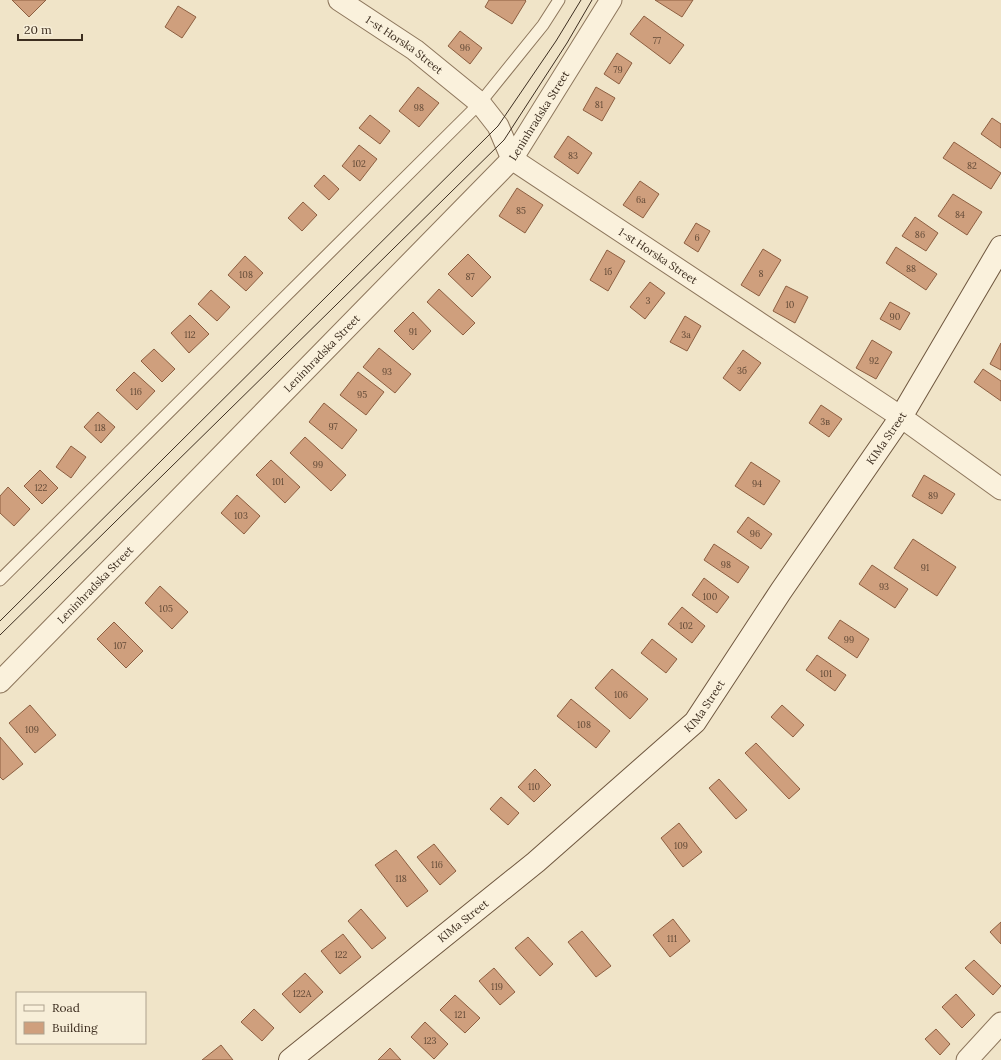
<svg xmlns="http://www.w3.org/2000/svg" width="1001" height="1060" font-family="Lora,serif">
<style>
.building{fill:#cf9f7d;stroke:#8d5f41}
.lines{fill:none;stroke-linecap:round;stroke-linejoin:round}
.lane-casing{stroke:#8d765c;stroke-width:13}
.street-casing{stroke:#8d765c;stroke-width:23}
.secondary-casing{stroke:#6f573f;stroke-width:24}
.lane{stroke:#faf1dc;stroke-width:11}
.street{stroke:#faf1dc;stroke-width:21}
.secondary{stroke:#faf1dc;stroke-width:22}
.tram{stroke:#3d2e20;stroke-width:1}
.labels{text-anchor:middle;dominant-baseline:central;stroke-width:4;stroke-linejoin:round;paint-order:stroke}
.number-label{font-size:9px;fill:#624a37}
.street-label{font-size:11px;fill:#3d2e20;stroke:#f7eed8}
</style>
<rect width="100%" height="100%" fill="#f0e4c8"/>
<path class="building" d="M12,0H46L29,17Z
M489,0H525L526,1L512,24L485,7Z
M655,0H693L682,17Z
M178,6L196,17L182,38L165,27Z
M644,16L684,45L670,64L630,34Z
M460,31L482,48L470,64L448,46Z
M617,53L632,63L619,84L604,74Z
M418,87L439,103L419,127L399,111Z
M596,87L615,98L602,121L583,110Z
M370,115L390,131L380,144L359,128Z
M992,118L1001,124V148L981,134Z
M568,136L592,153L578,174L554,157Z
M954,142L1001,173L991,189L943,158Z
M359,145L377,159L360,181L342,166Z
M324,175L339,189L329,200L314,186Z
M640,181L659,194L643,218L623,205Z
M517,188L543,205L525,233L499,216Z
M953,194L982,212L967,235L938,216Z
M303,202L317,215L302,231L288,218Z
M915,217L938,233L926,251L902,236Z
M696,223L710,231L698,252L684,243Z
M896,247L937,274L926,290L886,263Z
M763,249L781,260L759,296L741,285Z
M607,250L625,261L608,291L590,280Z
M468,254L491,277L472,297L448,274Z
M245,256L263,273L246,291L228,275Z
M650,282L665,293L645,319L630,307Z
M786,286L808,297L795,323L773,311Z
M439,289L475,323L463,335L427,302Z
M211,290L230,307L217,321L198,304Z
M890,302L910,313L900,330L880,319Z
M413,312L431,331L413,350L394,331Z
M190,315L209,334L189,353L171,333Z
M685,316L701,326L687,351L670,342Z
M872,340L892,352L876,379L856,368Z
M1001,343V370L990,364Z
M379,348L411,374L395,393L363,367Z
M154,349L175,369L162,382L141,361Z
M743,350L761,363L740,391L723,378Z
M983,369L1001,381V401L974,382Z
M134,372L155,391L137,410L116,390Z
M358,372L384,392L366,415L340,395Z
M324,403L357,430L342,449L309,422Z
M821,405L842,419L829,437L809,423Z
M98,412L115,427L101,443L84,427Z
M305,437L346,475L331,491L290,453Z
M71,446L86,457L71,478L56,467Z
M271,460L300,487L285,503L256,475Z
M751,462L780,481L764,505L735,486Z
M40,470L58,488L42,504L24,486Z
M924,475L955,494L942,514L912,496Z
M8,487L30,509L14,526L0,513V496Z
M237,495L260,516L244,534L221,513Z
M748,517L772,534L761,549L737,532Z
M913,539L956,567L937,596L894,568Z
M714,544L749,567L738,583L704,560Z
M872,565L908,589L895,608L859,584Z
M704,578L729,597L717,613L692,595Z
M160,586L188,612L172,629L145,603Z
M682,607L705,626L692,643L668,624Z
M840,620L869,639L857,658L828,638Z
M114,622L143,651L126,668L97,639Z
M652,639L677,659L666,673L641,653Z
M817,655L846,675L835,691L806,670Z
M612,669L648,699L630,719L595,688Z
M571,699L610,731L596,748L557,716Z
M30,705L56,735L35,753L9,723Z
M782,705L804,725L793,737L771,717Z
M0,737L23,764L3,780L0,777Z
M756,743L800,789L789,799L745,753Z
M535,769L551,785L534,802L518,787Z
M719,779L747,810L736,819L709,788Z
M501,797L519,813L508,825L490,809Z
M679,823L702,852L683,867L661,838Z
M434,844L456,871L440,885L417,857Z
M396,850L428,891L407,907L375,865Z
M361,909L386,938L372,949L348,921Z
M673,919L690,941L670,957L653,935Z
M1001,922V944L990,932Z
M582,931L611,966L596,977L568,942Z
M343,934L361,957L340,974L321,951Z
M528,937L553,964L540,976L515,948Z
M974,960L1001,986L993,995L965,968Z
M494,968L515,992L500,1005L479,981Z
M305,973L323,992L300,1013L282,994Z
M956,994L975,1015L962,1028L942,1007Z
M455,995L480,1018L465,1033L440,1010Z
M254,1009L274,1028L262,1041L241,1022Z
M425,1022L448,1044L434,1059L411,1037Z
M936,1029L950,1044L940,1055L925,1039Z
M221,1045L233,1060H202Z
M390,1048L401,1060H378Z"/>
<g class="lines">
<defs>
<path id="lane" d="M0,580L480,103L543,25L559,0"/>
<g id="street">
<path id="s1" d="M339,0L415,50L480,103L498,126L512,159L901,417L1001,489"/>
<path id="s2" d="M0,682L512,159L611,0"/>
<path d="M967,1060L1001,1023"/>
</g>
<g id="secondary">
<path id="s3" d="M290,1060L536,862L695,722L781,591L901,417L1001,247"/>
</g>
</defs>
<use href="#lane" class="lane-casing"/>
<use href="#street" class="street-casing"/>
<use href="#secondary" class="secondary-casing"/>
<use href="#lane" class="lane"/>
<use href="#street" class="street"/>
<use href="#secondary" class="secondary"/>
<path class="tram" d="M0,621L498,126L556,41L581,0
M0,635L504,140L567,43L592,0"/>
</g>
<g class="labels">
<g class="number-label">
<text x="657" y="40">77</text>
<text x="465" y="47">96</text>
<text x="618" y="69">79</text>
<text x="599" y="104">81</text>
<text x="419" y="107">98</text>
<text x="573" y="155">83</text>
<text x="359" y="163">102</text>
<text x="972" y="165">82</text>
<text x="641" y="199">6а</text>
<text x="521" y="210">85</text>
<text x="960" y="214">84</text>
<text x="920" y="234">86</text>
<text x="697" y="237">6</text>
<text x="911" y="268">88</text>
<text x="608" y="271">1б</text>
<text x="761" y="273">8</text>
<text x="246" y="274">108</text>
<text x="470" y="276">87</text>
<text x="648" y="300">3</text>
<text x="790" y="304">10</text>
<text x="895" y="316">90</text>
<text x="413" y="331">91</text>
<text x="190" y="334">112</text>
<text x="686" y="334">3а</text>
<text x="874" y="360">92</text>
<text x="742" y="370">3б</text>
<text x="387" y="371">93</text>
<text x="136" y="391">116</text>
<text x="362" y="394">95</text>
<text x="825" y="421">3в</text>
<text x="333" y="426">97</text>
<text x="100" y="427">118</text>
<text x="318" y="464">99</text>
<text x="278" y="481">101</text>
<text x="757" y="483">94</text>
<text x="41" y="487">122</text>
<text x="933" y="495">89</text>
<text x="241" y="515">103</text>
<text x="755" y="533">96</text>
<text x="726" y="564">98</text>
<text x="925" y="567">91</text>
<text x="884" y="586">93</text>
<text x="710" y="596">100</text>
<text x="166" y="608">105</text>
<text x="686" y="625">102</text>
<text x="849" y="639">99</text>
<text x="120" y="645">107</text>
<text x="826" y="673">101</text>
<text x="621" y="694">106</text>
<text x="584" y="724">108</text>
<text x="32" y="729">109</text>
<text x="534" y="786">110</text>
<text x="681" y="845">109</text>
<text x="437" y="864">116</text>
<text x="401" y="878">118</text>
<text x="672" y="938">111</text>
<text x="341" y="954">122</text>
<text x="497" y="986">119</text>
<text x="302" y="993">122А</text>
<text x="460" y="1014">121</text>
<text x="430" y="1040">123</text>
</g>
<g class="street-label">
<text stroke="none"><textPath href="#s1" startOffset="79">1-st Horska Street</textPath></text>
<text stroke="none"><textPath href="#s2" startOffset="783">Leninhradska Street</textPath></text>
<text stroke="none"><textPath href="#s1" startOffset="415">1-st Horska Street</textPath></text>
<text stroke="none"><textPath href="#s2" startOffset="460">Leninhradska Street</textPath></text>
<text stroke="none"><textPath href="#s3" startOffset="870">KIMa Street</textPath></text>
<text stroke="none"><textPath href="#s2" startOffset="136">Leninhradska Street</textPath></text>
<text stroke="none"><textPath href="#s3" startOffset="546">KIMa Street</textPath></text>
<text stroke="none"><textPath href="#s3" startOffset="222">KIMa Street</textPath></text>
</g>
</g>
<rect x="16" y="992" width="130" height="52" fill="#f7eed8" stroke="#ada18e"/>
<rect x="24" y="1005" width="20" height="6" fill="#faf1dc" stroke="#ada18e"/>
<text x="52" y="1012" font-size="12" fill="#3d2e20">Road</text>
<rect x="24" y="1022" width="20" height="12" fill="#cf9f7d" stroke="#ada18e"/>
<text x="52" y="1032" font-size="12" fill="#3d2e20">Building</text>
<path d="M18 34v6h64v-6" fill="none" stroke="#3d2e20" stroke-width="2"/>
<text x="24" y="34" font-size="12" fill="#3d2e20" stroke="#f7eed8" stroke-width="3" paint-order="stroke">20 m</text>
</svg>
